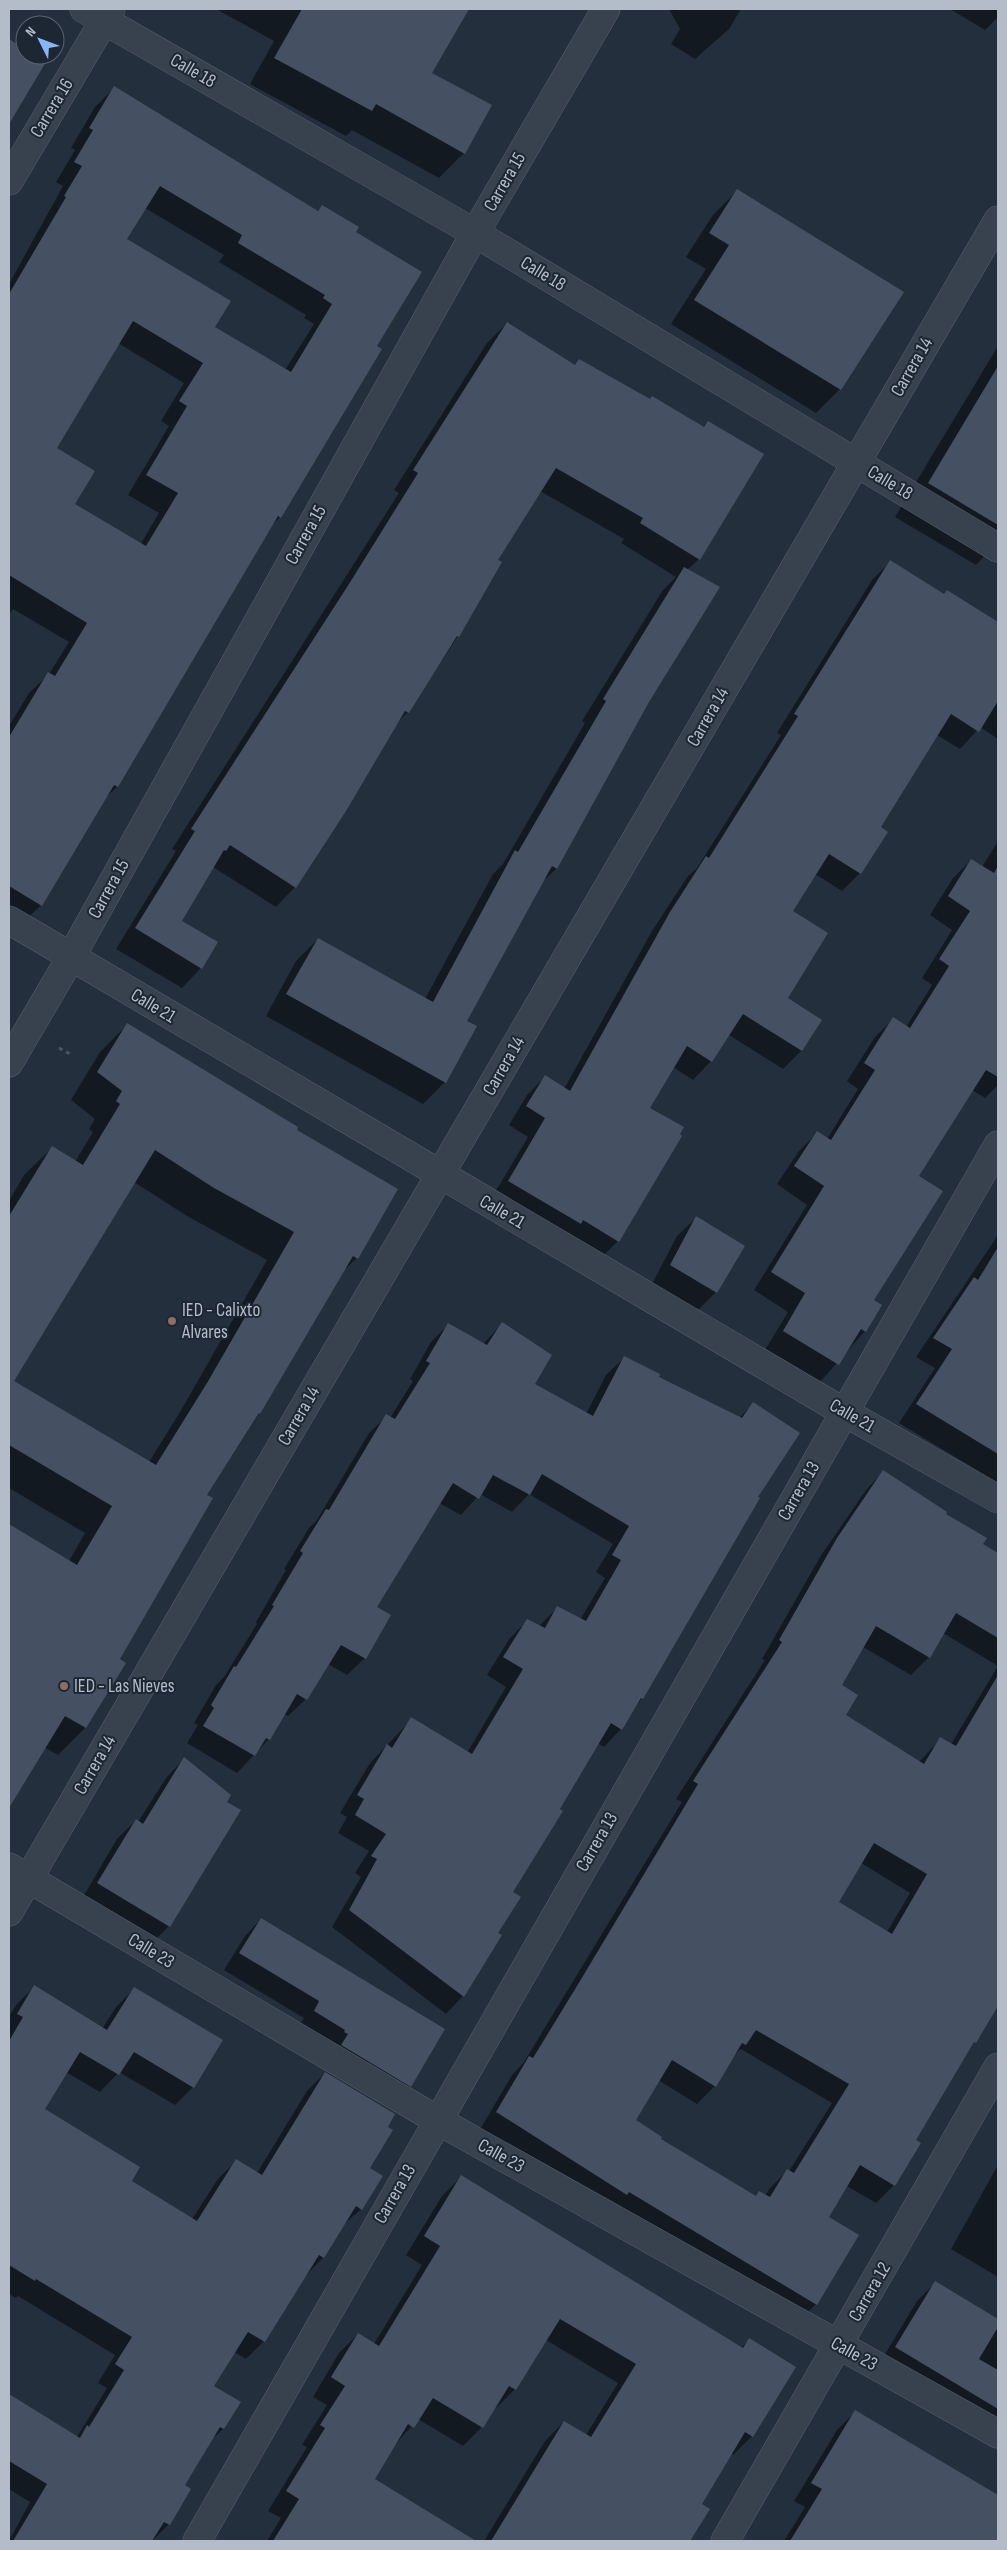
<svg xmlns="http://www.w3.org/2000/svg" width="1007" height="2550" font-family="'Sofia Sans Condensed',sans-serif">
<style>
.shadow{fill:#0007;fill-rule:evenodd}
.building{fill:#455162;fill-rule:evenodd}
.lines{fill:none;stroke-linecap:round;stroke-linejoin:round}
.minor-casing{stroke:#565f6c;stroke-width:29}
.tertiary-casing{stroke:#565f6c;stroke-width:29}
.path{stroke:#44595c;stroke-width:3;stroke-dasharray:4 4;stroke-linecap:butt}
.minor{stroke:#38414e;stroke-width:28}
.tertiary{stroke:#38414e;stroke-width:28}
.education-dot{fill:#8d6e63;stroke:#1d2633;stroke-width:2}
.labels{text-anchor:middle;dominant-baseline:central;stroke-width:4;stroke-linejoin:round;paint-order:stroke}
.street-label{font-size:19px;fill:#b4bcc9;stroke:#1d2633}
.poi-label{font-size:19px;fill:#b4bcc9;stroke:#1d2633;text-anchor:start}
</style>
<rect width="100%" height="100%" fill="#242f3e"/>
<path class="shadow" d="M216,9H467L431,74L464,153L439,178L352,130L346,136L250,84L274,41Z
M669,9H741L729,29L695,59L671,44L680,29Z
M950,9H998V17L985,30Z
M9,41L25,51V55H32L45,63L9,121Z
M114,88L317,211L322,206L354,233L376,347L280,517L270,527L117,787L105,798L41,905L22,924L9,916V726L29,693L49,674L69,642L13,609L9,615V284L63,186L56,182L75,150L71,148L95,107ZM145,208L224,255L219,262L306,315L304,318L314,324L285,370L214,328L125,239ZM118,343L184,383L161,421L169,426L128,495L159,513L140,545L73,504L55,449Z
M737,191L840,389L816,413L671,324L706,269L686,257L713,215Z
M507,323L574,366L579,361L702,428L708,422L699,559L687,570L648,702L556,869L540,884L466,1021L445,1082L423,1104L266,1016L296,961L318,939L425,999L493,874L503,864L585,723L582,721L663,590L676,577L621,543L624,539L540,491L496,560L458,636L408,712L396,724L295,887L276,907L213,867L180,921L201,968L182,988L116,949L176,851L172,849L399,493L394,490L487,343Z
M998,346V542L976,565L895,517Z
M890,562L944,595L998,622V739L980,727L960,749L937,735L879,827L860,873L842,891L815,874L791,911L786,998L821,1020L801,1051L783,1069L729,1035L711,1061L693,1080L673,1067L648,1109L618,1241L600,1259L491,1199L528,1137L509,1125L527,1095L545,1077L564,1089L652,931L688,876L697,868L781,735L777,733L872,580Z
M998,841V1085L985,1098L972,1090L918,1176L872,1300L865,1331L820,1382L765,1350L788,1312L754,1290L807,1205L777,1184L799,1151L817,1133L827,1139L858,1089L847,1081L875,1037L893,1019L906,1027L932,985L922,978L952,930L930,915L953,878L971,860L982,867Z
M128,1024L295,1130L357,1258L340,1274L259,1414L206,1496L118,1659L124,1663L85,1728L58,1755L44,1747L9,1804V1525L69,1561L85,1533L9,1488V1201L24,1175L52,1148L75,1162L93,1132L89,1129L95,1119L71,1100L100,1052ZM134,1182L187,1216L267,1260L180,1412L149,1462L12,1382Z
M696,1218L743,1246L716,1292L697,1311L652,1284L677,1236Z
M998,1235V1489L978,1476L980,1472L899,1423L935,1368L916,1357Z
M502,1324L534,1384L586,1414L606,1375L624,1358L657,1377L739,1418L753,1404L758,1498L642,1698L621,1729L604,1747L598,1743L512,1892L496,1933L500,1936L463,1996L446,2014L332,1927L361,1877L355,1873L369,1851L338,1833L347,1817L340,1813L370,1763L412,1719L467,1753L506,1687L487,1675L510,1638L528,1620L539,1626L557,1608L580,1620L605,1578L596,1572L613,1544L529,1494L512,1512L480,1494L461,1515L439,1503L375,1607L365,1658L347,1675L328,1664L306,1699L288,1716L284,1714L269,1739L237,1773L187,1743L198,1725L194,1723L216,1685L224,1677L257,1624L256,1622L286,1570L284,1569L309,1528L317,1520L369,1433L387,1416L390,1418L413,1381L410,1379L431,1342L448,1325L483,1344Z
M883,1472L998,1555V2002L914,2140L894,2185L876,2203L847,2186L827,2218L857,2235L816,2304L798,2322L479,2131L512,2075L524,2062L682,1802L676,1799L765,1660L762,1659L820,1557L866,1490ZM943,1633L998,1666L951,1744L941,1738L919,1762L844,1715L841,1685L863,1647L911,1675L929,1657ZM861,1863L910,1893L887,1932L837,1902ZM741,2049L832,2103L789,2171L788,2170L770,2188L765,2196L759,2193L755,2197L659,2140L634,2121L658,2080L697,2104L715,2086L731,2058Z
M184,1759L226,1802L169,1926L150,1945L80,1902L117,1839L136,1820L138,1822L166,1778Z
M261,1919L410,2086L394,2102L298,2027L304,2018L224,1970L245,1936Z
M34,1987L102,2029L116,2007L134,1989L222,2041L193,2087L175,2105L119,2072L100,2092L66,2072L43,2109L130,2181L192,2219L218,2179L236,2161L257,2173L307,2091L325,2073L368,2169L361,2209L342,2226L323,2258L305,2276L264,2341L246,2359L234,2352L212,2387L239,2403L223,2429L211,2440L184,2485L169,2524L152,2541H9L30,2502L9,2489V2411L18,2402L77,2437L107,2388L98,2383L115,2355L18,2296L16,2298L9,2294V2017L16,2005Z
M998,2165V2277L951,2249Z
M461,2177L741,2348L749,2340L752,2436L733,2455L731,2454L700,2504L708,2509L688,2541H484L545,2441L564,2422L586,2435L618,2383L546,2340L515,2389L496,2408L494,2407L482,2427L463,2446L418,2419L394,2446L373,2480L458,2532L452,2541H267L281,2518L268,2511L307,2447L302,2445L327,2405L313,2397L339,2353L358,2334L374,2344L422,2265L406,2255L442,2196Z
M935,2283L998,2321L995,2330L998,2331V2431L878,2366L917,2301Z
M855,2412L998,2497V2541H784L805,2507L794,2501L837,2430Z"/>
<path class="building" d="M302,9H469L432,73L492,105L465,154L376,104L372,111L274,58Z
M9,39L25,49V55H35L46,62L9,124Z
M114,86L318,211L322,205L359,227L356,232L422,272L377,346L382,349L327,441L281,518L278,516L118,787L114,785L42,906L9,886V737L48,672L55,676L87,623L9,575V294L66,197L64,196L82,166L74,162L93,130L89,128ZM160,186L242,235L238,243L325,295L323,298L332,304L291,372L215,327L231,301L127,239ZM133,321L203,363L179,401L187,406L146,475L178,493L146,546L75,504L95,471L57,448Z
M737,189L904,292L841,390L694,300L729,245L709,233Z
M507,322L575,365L579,359L650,399L652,396L704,427L708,421L764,454L700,560L640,523L643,518L556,468L498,560L502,562L459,637L457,636L409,713L405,711L346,811L296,888L230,845L226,851L224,850L182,921L218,942L202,969L135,928L195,831L191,829L349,584L418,473L413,470Z
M998,366V525L928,483Z
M890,560L944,594L947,590L998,622V701L979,732L951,714L881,827L888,832L861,874L829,854L793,911L828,933L788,998L822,1020L802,1051L743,1014L712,1062L687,1046L650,1108L684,1127L680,1134L682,1136L619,1242L583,1220L581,1224L508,1181L545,1118L526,1106L545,1075L570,1091L670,912L706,856L709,858L798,716L794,714Z
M684,567L720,587L649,702L557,869L552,866L467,1021L477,1026L446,1083L286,994L318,938L433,1002L515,850L518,852L606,701L603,699Z
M971,859L994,873L998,866V1077L986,1070L919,1176L943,1191L874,1300L882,1305L866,1332L861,1329L839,1365L783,1331L805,1293L771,1272L824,1186L794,1166L817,1131L831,1140L875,1070L864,1063L893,1017L910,1028L949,966L939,959L970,911L948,896Z
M127,1023L298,1127L297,1130L398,1189L358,1259L353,1256L260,1414L259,1413L207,1495L213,1498L120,1659L126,1663L86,1728L65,1716L9,1808V1524L77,1565L112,1506L9,1445V1216L52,1146L83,1165L120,1104L116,1101L122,1091L97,1072ZM155,1150L214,1188L294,1232L207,1383L156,1465L14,1381Z
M696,1216L745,1246L717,1293L670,1265Z
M998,1247V1454L916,1404L952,1349L933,1338L974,1277L978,1280Z
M502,1322L552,1355L535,1384L593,1416L624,1356L660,1374L659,1377L742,1418L753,1402L800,1433L758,1497L760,1498L643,1699L641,1698L622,1730L611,1723L560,1809L563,1811L513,1892L521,1897L498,1933L502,1935L464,1997L349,1910L377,1859L371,1856L386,1834L355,1815L364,1799L357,1795L387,1744L392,1748L411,1717L472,1754L523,1669L503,1657L527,1619L545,1628L557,1606L586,1621L621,1560L612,1555L629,1526L542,1474L530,1495L493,1475L479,1499L453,1483L377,1607L391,1615L366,1659L341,1645L307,1700L297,1694L270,1740L266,1738L255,1756L203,1726L214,1708L211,1705L234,1666L236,1667L274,1606L272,1605L303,1553L300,1551L326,1509L329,1510L386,1414L395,1419L430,1363L426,1361L448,1323L487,1345Z
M883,1470L947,1512L946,1514L987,1538L983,1544L998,1553V1638L956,1613L930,1658L876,1626L842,1685L858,1695L846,1715L924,1764L940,1737L956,1746L998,1675V2006L976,2043L974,2042L916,2140L921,2143L895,2186L860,2165L829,2217L859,2235L817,2305L629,2192L627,2195L496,2112L529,2056L533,2058L580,1981L698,1784L693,1781L782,1642L779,1640L837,1538ZM874,1843L927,1874L892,1934L839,1902ZM756,2030L849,2084L794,2173L787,2169L770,2197L759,2191L756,2196L661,2139L662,2137L636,2120L672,2060L716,2087L742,2043L746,2045Z
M184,1757L231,1795L227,1802L241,1810L170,1927L97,1883L136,1819L143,1824Z
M261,1918L445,2029L411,2087L341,2045L348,2034L344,2032L345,2030L314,2011L319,2001L239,1953Z
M34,1985L107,2030L134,1987L223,2040L194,2088L134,2052L119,2075L80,2052L45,2109L140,2167L132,2181L197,2221L236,2159L262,2175L325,2072L395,2114L388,2127L393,2130L370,2168L383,2176L362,2210L356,2206L324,2258L319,2255L265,2342L248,2332L214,2386L241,2402L224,2429L220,2427L185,2485L191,2489L170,2525L164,2522L152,2541H13L47,2484L9,2461V2394L80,2438L87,2425L89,2427L124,2370L115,2364L132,2337L36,2279L35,2281L9,2265V2041L23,2017L17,2014Z
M461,2175L743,2348L749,2338L796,2367L753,2437L745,2432L702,2504L710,2509L690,2541H491L564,2421L591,2437L636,2364L560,2319L516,2390L509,2386L483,2428L433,2398L414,2428L408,2424L375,2479L476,2541H273L299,2499L286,2491L325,2428L320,2425L345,2386L331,2377L358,2333L379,2346L440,2246L424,2236Z
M935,2281L998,2319V2327L979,2359L998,2370V2409L895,2347Z
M855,2410L998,2495V2541H790L822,2489L811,2483Z"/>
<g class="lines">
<defs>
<path id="minor" d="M84,9L475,233L998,548
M9,181L111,9
M9,920L844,1412L998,1499
M9,1867L437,2120L998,2434
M9,1912L998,220
M197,2541L998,1145
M725,2541L998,2067"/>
<path id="tertiary" d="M9,1063L71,957L475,233L606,9"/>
</defs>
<use href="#minor" class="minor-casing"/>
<use href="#tertiary" class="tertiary-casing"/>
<path class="path" d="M59,1048L72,1055"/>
<use href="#minor" class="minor"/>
<use href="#tertiary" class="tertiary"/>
</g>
<g class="education-dot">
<circle cx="172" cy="1321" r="5"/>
<circle cx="64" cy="1686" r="5"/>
</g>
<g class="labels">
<g class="street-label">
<text transform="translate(193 71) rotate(30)">Calle 18</text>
<text transform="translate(52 108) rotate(-59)">Carrera 16</text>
<text transform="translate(505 182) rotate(-60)">Carrera 15</text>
<text transform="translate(543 274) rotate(31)">Calle 18</text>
<text transform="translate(912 367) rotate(-60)">Carrera 14</text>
<text transform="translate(890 483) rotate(31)">Calle 18</text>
<text transform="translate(306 535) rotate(-61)">Carrera 15</text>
<text transform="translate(708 717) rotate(-60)">Carrera 14</text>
<text transform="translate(109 889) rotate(-61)">Carrera 15</text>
<text transform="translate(153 1006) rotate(31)">Calle 21</text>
<text transform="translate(504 1066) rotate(-60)">Carrera 14</text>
<text transform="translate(502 1212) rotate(30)">Calle 21</text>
<text transform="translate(299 1416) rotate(-60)">Carrera 14</text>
<text transform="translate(852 1416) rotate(30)">Calle 21</text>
<text transform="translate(799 1491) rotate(-60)">Carrera 13</text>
<text transform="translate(95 1765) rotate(-60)">Carrera 14</text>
<text transform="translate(597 1842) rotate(-60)">Carrera 13</text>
<text transform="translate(151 1951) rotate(31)">Calle 23</text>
<text transform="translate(501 2156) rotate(29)">Calle 23</text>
<text transform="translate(395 2194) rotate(-60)">Carrera 13</text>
<text transform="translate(870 2292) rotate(-60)">Carrera 12</text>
<text transform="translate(854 2354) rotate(29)">Calle 23</text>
</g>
<g class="poi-label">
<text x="182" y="1310">IED - Calixto<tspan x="182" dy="22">Alvares</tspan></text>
<text x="74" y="1686">IED - Las Nieves</text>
</g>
</g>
<rect width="1007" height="2550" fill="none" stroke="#b4bcc9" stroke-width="20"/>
<g transform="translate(40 40) rotate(312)"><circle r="24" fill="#1d2633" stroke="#59626f"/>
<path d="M0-4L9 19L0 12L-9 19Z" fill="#8ab4f8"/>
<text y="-8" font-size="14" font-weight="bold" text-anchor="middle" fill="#b4bcc9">N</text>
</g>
</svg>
